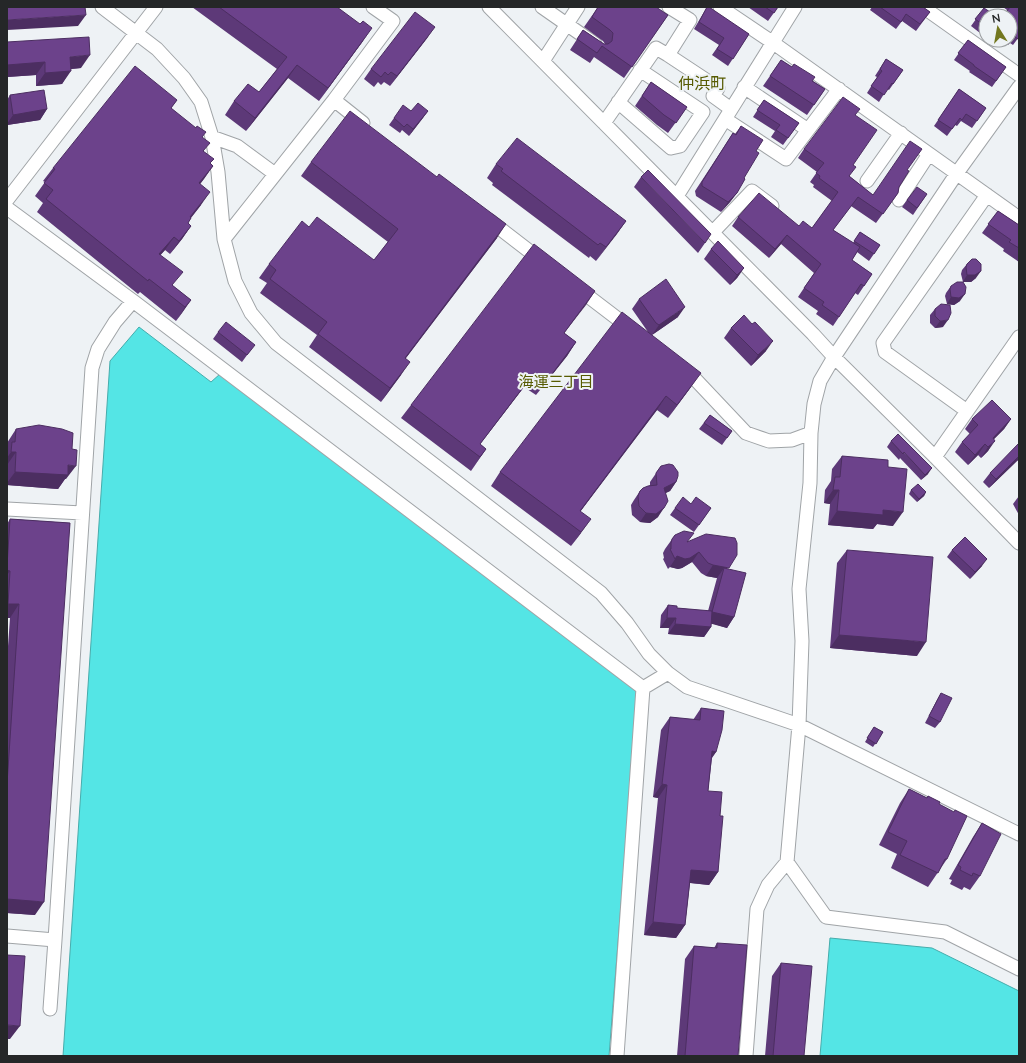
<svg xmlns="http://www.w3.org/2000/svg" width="1026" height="1063" font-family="Lato,'Noto Sans JP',sans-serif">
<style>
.water{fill:#54e5e5;stroke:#46acac}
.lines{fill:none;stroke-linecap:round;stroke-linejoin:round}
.minor-casing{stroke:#a0a4a7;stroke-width:15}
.minor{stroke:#fff;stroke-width:13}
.wall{fill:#5d3978}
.shaded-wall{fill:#4c2e61}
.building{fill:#6c428b;stroke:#4c2e61}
.labels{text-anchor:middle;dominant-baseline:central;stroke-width:4;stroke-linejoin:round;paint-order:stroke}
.neighbourhood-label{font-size:15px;fill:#575b01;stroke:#eef2f5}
.quarter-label{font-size:16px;fill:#575b01;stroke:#eef2f5}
</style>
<rect width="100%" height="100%" fill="#eef2f5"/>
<path class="water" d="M139,327L211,382L220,374L638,691L609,1056H63L110,361Z
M830,938L932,948L1019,991V1056H820Z"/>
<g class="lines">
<defs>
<path id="minor" d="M102,7L157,49L184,78L201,102L212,137L218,172L224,239L235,281L251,313L276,343L601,593L627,623L649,654L668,673L687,687L799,725L1019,834
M489,7L813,334L834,357L935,457L1019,543
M542,7L595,44
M720,7L772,42L1019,218
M923,7L1019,75
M668,55L718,88L713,96L731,109
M543,61L578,7
M744,87L808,130
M334,100L363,123
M618,102L671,148L680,146L703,112L640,70
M725,119L786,159L839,89
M604,123L656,48L668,55L690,20L669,7
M212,137L237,146L275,174
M867,181L901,133
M677,196L795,7
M7,200L156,7
M899,200L929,154
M7,208L133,301L115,322L98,349L92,368L55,940L50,1009
M489,220L542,261
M713,232L752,191L772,206
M224,239L334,100L393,21L373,7
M576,287L631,329
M133,301L643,688L617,1056
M682,369L695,379L746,433L769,441L792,440L811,433
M967,411L885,352L883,343L987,195
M935,457L1019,337
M7,509L82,513
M643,688L668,673
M787,862L826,917L945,932L1019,969
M7,936L55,940
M746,1056L757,909L768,885L787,862L799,725L802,641L799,589L810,483L811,433L814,404L820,381L834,357L957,173L1019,87"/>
</defs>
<use href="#minor" class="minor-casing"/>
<use href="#minor" class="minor"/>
</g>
<path class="wall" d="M192,7H337L363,41L319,101L288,78L246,131L225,115L234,101L259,92L277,69Z
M598,7L668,15L624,78L594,57L590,63L570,50L583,30L604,44H605L603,41L584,27Z
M707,7L749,34L728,66L712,55L719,45L694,29Z
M748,7H778L768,21Z
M872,7H923L930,12L916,31L902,21L896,29L870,10Z
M1003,7H1019V37L1013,45L1010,43L1008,45L1000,40H1010V16L1007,10Z
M984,8L986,24L980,33L971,26Z
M428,37L390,86L384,82L381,85L378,82L374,87L364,79L371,69Z
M968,40L1006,67L992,87L969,72L970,71L954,60Z
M7,42L81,68L71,69L62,84L36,86V75L7,77Z
M886,59L903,70L889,90L887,89L879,102L867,93L877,77L875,76Z
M781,60L825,89L807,115L763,86Z
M651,82L687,107L668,133L657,125L635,106Z
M959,89L986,108L972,128L961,121L957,126L955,125L947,136L934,126Z
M10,95L47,109L40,120L7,125V100Z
M177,100L171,108L202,137L204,152L211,164L213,166L200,184L201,205L191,218L188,223L191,226L182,239L170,254L165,250L160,255L173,286L191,300L176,321L140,292L138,294L37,212L43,203L35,196L45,182L43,181L53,168Z
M764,100L799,123L783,145L771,137L775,131L753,117Z
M411,111H428L409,136L402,130L400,133L389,125L394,118Z
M855,115L853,165L849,176L873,195L907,170L899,187L898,193L876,223L851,206L833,230L853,243L860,232L880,245L869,261L857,252L852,260L872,274L858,295L855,293L833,326L816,314L818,311L798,297L814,273L781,244L769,258L732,226L738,217L812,228L832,201L813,187L814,185L810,182L817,172L798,158L804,149Z
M741,126L756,151L737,193L730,202L721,212L696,196L695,191L733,133L735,134Z
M311,162L497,238L406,358L401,375L381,402L309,347L317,335L260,293L267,283L259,278L269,264L374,260L388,242L301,176Z
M496,164L626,221L596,261L590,256L589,258L492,185L493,183L487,178Z
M641,177L705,243L698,253L634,187Z
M927,194L913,215L902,207L907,200Z
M998,211L1019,225V262L1003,251L1004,249L982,233Z
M711,249L744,268L737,278L730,285L704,259Z
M967,264L976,278L971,282H963L961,274L962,270Z
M951,286L960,301L954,305L947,304L945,296L946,293Z
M595,291L564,333L576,342L567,356L536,395L524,387L480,444L486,449L471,471L401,418L411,405Z
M639,299L678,317L652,335L691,387L668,418L657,410L580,512L581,533L571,546L491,486L500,472L648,332L632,309Z
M935,309L943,327L935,328L930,323V315Z
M731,328L766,351L751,366L724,338Z
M218,332L250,351L242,362L213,339Z
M710,415L732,431L722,445L699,429Z
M972,419H1011L1004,429L994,439L988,451L981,458L978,455L968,465L955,452L962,442L970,434L965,429Z
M16,429L66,479H65L58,489L7,485V443Z
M891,441L928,474L921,480L900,458L899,460L887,447Z
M842,456L888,467L893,526L877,524L873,529L828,525L830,504L824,503L825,490L831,481L832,469Z
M1019,459L989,488L983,482L990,473Z
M661,466L676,482L670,491L665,493L658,517L650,523L640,522L632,515L631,505L634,500L640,491L650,485V482Z
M911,490L926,492L924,496L917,502L909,494Z
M1019,496V515L1013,504Z
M691,504L711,508L694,532L670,515L675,508Z
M10,519L70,523L35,915L7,913V660L10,618H7V524Z
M675,535L728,569L734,617L727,628L711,623V627L704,637L668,634L669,628H660L661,615L668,605L677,608L708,611L717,578L706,576L701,573L692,562L682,568L678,569L670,567L668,569L663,559L664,558L663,553L665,549Z
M847,550L917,656L830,648L837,563Z
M952,550L982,566L970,579L947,557Z
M941,693L940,722L935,728L925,723L937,700Z
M701,708L716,752L712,758L708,791L720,816L718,872L709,885L690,883L685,925L676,938L644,935L658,798L653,797L661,730L670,717L693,720Z
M874,727L883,732L873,747L865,742Z
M909,789L927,798L928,796L939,804L947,859L928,887L891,868L897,854L879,845L900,803Z
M982,823L980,876L970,890L964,887L962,890L950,884L952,880L949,879L973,837Z
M717,943L738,1056H677L685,959L694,946L714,948Z
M781,963L804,1056H765L772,976Z"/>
<path class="shaded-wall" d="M86,15L78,26L7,30V20Z
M435,27L428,37L390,86L397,76Z
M372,28L363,41L319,101L328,88Z
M90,55L81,68L61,70L70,57Z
M45,62L36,75L7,77V65Z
M297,65L288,78L246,131L255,118Z
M71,71L62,84L36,86L45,73Z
M47,109L40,120L7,125V124L13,115Z
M428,111L423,118L409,136L413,129Z
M213,166L204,179L190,197L199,183Z
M210,192L201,205L181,230L190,217Z
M737,193L730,202L721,212L728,202Z
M626,221L617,234L596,261L606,247Z
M506,224L497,238L396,371L405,358Z
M191,226L182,239L170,254L179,241Z
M787,235L781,244L769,258L775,249Z
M174,237L165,250L150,267L159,254Z
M744,268L737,278L730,285L737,275Z
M981,271L976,278L971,282H963L967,275Z
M595,291L586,305L554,346L564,333Z
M965,294L960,301L954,305L947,304L951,297Z
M191,300L182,313L176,321L185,307Z
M685,307L678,317L652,335L659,325Z
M948,320L943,327L935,328L940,321Z
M773,341L766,351L751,366L758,355Z
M576,342L567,356L536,395L546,382Z
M410,362L401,375L381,402L390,388Z
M534,373L524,387L474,452L480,444Z
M701,373L691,387L668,418L677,405Z
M666,396L657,410L570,525L580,511Z
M1011,419L1004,429L987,446L993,438Z
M995,441L988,451L981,458L988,447Z
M985,444L978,455L968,465L975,455Z
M486,449L477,462L471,471L480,457Z
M11,452H16L7,465V458Z
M1019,456V459L989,488L996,479Z
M68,465L76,466L66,479H65L58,489L7,485V483L15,472Z
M932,468L928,474L921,480L925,475Z
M676,482L670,491L658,497L664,488Z
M833,490H839L830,504L824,503Z
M926,492L924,496L917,502L919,499Z
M664,508L658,517L650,523L640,522L646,513Z
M883,510L903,512L893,526L877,524L873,529L828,525L837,511Z
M591,519L581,533L571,546L581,532Z
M699,552L692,562L682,568L678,569L670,567L677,556Z
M987,559L982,566L970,579L975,572Z
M713,565L729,568H724L717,578L706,576Z
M7,570L10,571L7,575Z
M8,604H19L10,618H7V606Z
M712,612L734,617L727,628L705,622Z
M667,618H676L669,628H660Z
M675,624L711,627L704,637L668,634Z
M839,635L926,642L917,656L830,648Z
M712,751L716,752L707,764Z
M662,784L667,785L658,798L653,797Z
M691,870L718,872L709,885L682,882Z
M7,899L44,902L35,915L7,913Z
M653,922L685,925L676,938L644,935Z
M7,1025L20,1026L10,1039H7Z"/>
<path class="building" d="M7,7H85L86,15L7,20Z
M219,7H337L360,24L363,21L372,28L328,88L297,65L255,118L234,101L248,84L259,92L287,57Z
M598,7H656L668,15L632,67L602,46L597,53L577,39L583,30L604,44H608L612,41L613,33L610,30L592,17Z
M707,7H709L749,34L733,59L717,49L724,38L699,22Z
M765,7H778L774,13Z
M880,7H923L930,12L920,24L906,14L901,22Z
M1010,7H1019V37L1018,39L1014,36L1013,39L1010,37V16H1003Z
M984,8L993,14L992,16H986V24L985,26L975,19Z
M415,12L435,27L397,76L391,72L388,75L385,72L381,77L371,69Z
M89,37L90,55L70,57L71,71L45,73V62L7,65V42Z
M968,40L1006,67L996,81L974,66V65L958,53Z
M886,59L903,70L893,84L892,83L884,95L871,86L882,71L880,69Z
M781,60L792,67L794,64L815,77L812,81L825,89L814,105L770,76Z
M135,66L177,100L171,108L196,128L197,126L206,132L202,137L210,143L203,151L214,159L210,163L213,166L199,183L210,192L190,217L191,218L188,223L191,226L179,241L174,237L159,254L183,272L172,285L191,300L185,307L149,279L148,281L46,199L53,190L44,183L55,169L53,168Z
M651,82L687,107L676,123L664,115L642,96Z
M959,89L986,108L977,121L966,114L962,120L960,118L952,129L938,120Z
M44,90L47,109L13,115L10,95Z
M843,97L860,109L855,115L877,130L853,165L856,167L849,176L873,195L910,141L922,149L907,170L909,171L899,187L898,193L883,214L858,197L833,230L860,247L852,260L872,274L864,286L861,284L839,317L822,305L824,302L804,288L821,264L787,235L775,249L738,217L759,193L799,226L803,221L812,228L838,192L819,178L820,176L816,173L824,163L804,149Z
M764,100L799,123L788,138L776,130L780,125L757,110Z
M418,103L428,111L413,129L407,124L404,127L394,118L403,105L411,111Z
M350,111L437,177L439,174L506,224L405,358L410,362L390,388L318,334L327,322L270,279L276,270L269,264L302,221L309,227L317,217L374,260L398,229L311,162Z
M741,126L763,140L756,151L759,153L744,178L745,179L737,193L728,202L702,186V182L733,133L736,135Z
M517,138L626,221L606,247L600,243L598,245L501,171L503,169L496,164Z
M648,170L711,234L705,243L641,177Z
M917,187L927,194L917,208L907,200Z
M998,211L1019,225V248L1009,242L1011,240L988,224Z
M860,232L880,245L874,254L854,241Z
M718,241L744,268L737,275L711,249Z
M534,244L595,291L564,333L576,342L546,382L534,373L480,444L486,449L480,457L411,405Z
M972,259H976L981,264V271L975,275H967L966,267L967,264Z
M666,279L685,307L659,325L656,323L639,299Z
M957,282H963L966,287L965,294L959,298L951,297L950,289L951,286Z
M941,304L950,305L951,313L948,320L940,321L935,316V309Z
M622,312L701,373L677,405L666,396L580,511L591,519L581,532L500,472Z
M744,315L752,324L755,322L773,341L758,355L731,328Z
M226,322L255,345L247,355L218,332Z
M992,400L1011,419L993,438L995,441L988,447L985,444L975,455L962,442L978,425L972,419Z
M710,415L732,431L727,438L704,423Z
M39,425L62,429L73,433L72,449L77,450L76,466L68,465V475L15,472L16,452H11L12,442H15L16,429Z
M898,434L932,468L925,475L904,452L903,454L891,441Z
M1019,443V456L996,479L990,473Z
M842,456L888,460V467L907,469L903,512L883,510V515L837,511L839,490H833L835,477H840Z
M669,464L673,465L678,472V476L676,482L664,488L668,501L664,508L656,514L646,513L639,506L638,496L640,491L643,488L648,486L657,485L656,473L661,466Z
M918,484L926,492L919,499L911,490Z
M683,497L691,504L696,497L711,508L699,525L675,508Z
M10,519L70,523L44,902L7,899V784L19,604H8L10,571L7,570V566Z
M684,531L694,533L687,542L706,534L735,538L737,543V555L729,568L713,565L708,563L699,552L690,558L685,559L677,556L675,559L670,549H671V543L672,539L675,535Z
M965,537L987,559L975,572L952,550Z
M847,550L933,557L926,642L839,635Z
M724,568L746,573L734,617L712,612Z
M668,605L677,606V608L712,611L711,627L675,624L676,618H667Z
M941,693L952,698L940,722L929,716Z
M701,708L724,711L722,730L716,752L712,751L708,791L722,792L720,816H723L718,872L691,870L685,925L653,922L667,785L662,784L670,717L700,720Z
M874,727L883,732L876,744L867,738Z
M909,789L927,798L928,796L940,802L939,804L954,812L955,810L967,816L947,859H945L938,873L900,855L907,841L888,832Z
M982,823L1001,834L980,876L973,873L972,876L960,870L961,867L958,865Z
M717,943L747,945L738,1056H685L694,946L717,948Z
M7,955L25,956L20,1026L7,1025Z
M781,963L812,966L804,1056H773Z"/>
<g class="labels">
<g class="neighbourhood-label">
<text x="556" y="381">海運三丁目</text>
</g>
<g class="quarter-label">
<text x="702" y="82">仲浜町</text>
</g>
</g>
<rect width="1026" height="1063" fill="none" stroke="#252728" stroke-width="16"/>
<g transform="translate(998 28) rotate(349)"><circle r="19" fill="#eef2f5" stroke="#9ea1a3"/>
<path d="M0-3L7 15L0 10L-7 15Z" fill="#73771f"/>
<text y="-6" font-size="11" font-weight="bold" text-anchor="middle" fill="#252728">N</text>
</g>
</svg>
